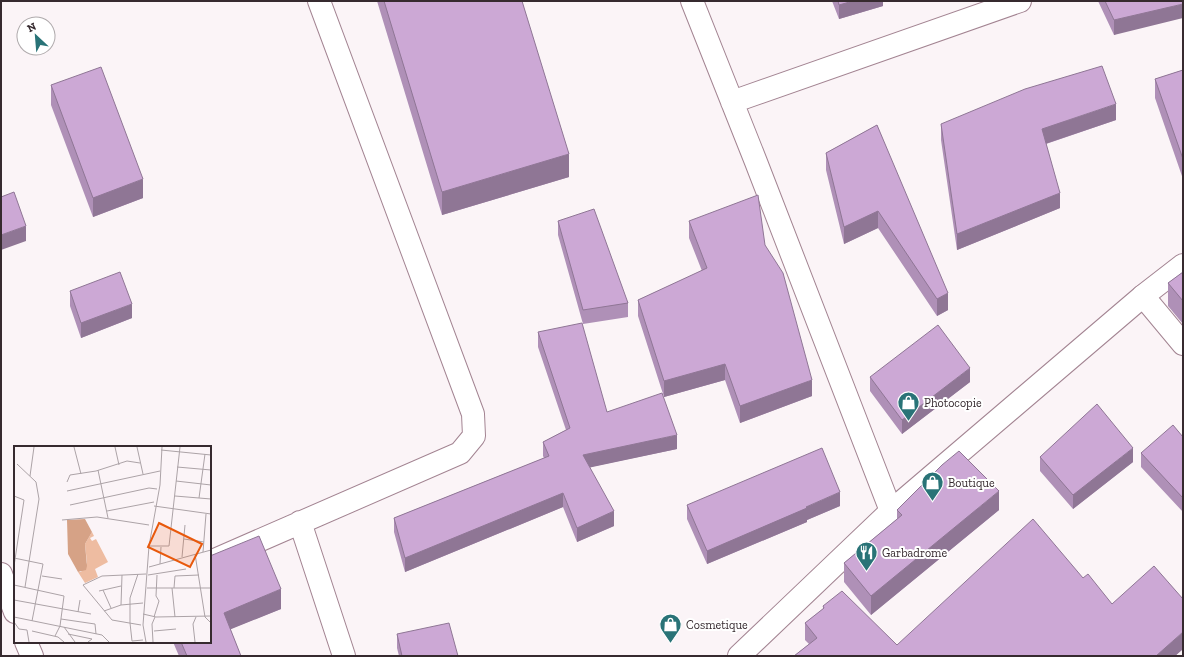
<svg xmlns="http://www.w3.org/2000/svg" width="1184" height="657" font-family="'Zilla Slab',serif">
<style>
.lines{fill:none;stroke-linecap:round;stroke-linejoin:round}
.street-casing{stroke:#a38492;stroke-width:24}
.secondary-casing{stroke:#a38492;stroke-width:24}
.primary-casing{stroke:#a38492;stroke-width:24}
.street{stroke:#fff;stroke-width:22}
.secondary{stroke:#fff;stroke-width:22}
.primary{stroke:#fff;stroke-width:22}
.wall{fill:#af90b7}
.shaded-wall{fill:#8f7695}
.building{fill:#cca8d5;stroke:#8f7695}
.labels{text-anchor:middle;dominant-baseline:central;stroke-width:4;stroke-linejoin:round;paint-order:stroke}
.poi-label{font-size:12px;fill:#362a2f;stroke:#fff;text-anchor:start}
.inset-road{fill:none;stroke:#aca3a7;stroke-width:1}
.view{fill:#e8590c;fill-opacity:0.15;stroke:#e8590c;stroke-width:2}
.inset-edge{fill:none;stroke:#362a2f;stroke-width:2}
</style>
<rect width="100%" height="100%" fill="#fbf4f7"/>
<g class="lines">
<defs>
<path id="street" d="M692,1L756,162L891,511
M732,102L1020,1
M1143,296L1183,344
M300,522L344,656
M210,562L460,453L474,436L473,414L319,1"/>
<path id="secondary" d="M739,656L891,511L1143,296L1183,265"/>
<path id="primary" d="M1,574L15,612
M26,642L32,656"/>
</defs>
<use href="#street" class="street-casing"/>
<use href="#secondary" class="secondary-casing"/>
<use href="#primary" class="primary-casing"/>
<use href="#street" class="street"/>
<use href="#secondary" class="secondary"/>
<use href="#primary" class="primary"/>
</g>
<path class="wall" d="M377,1H522L569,177L442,215Z
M832,1H883V6L839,19Z
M1098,1H1183L1114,35Z
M1183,70V179L1155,98V79Z
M51,85L143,198L93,217L51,105Z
M1116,120L1046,144L1060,208L957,250L941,140V124Z
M877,125L948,310L937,316L878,228L844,244L826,170V153Z
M558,221L628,303V317L583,324L558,235Z
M689,221L765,245L812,396L740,423L725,380L664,397L638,316V300L702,271L689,238Z
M1183,272V324L1168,306V283Z
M70,291L132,318L81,338L70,306Z
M538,332L607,412L677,449L590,467L614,526L577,542L563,507L405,572L394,532V518L544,458L543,456V442L566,430L538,347Z
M870,377L970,382L902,434L870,391Z
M1183,437V512L1141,467V453Z
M1040,457L1133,462L1073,509L1040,471Z
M687,505L840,506L807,520V522L707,564L687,519Z
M897,510H999L871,615L844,582V563L897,519Z
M210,556L281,609L230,629L241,656H179L173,642H210Z
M1083,578L1112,604L1183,649L1175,656H794L809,644L805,640V623L823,609V606L897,645Z
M397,634L458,656H399L397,648Z"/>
<path class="shaded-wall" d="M853,1H883V6L839,19V5Z
M1183,4V18L1114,35V20Z
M1116,104V120L1042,145V129Z
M569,154V177L442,215V192Z
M143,179V198L93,217V198Z
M1060,193V208L957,250V234Z
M878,211V228L844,244V227Z
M26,226V241L1,250V235Z
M948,293V310L937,316V299Z
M132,304V318L81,338V323Z
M725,364V380L664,397V381Z
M970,368V382L902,434V420Z
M812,380V396L740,423V406Z
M677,435V449L583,469V455Z
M1133,448V462L1073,509V495Z
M999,491V510L871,615V596Z
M840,492V506L807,520V522L707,564V551Z
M563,493V507L405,572V558Z
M614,511V526L577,542V528Z
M281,589V609L224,632V613Z
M1183,632V649L1175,656H1156Z"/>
<path class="building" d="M384,1H522L569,154L442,192Z
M838,1H853L839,5Z
M1105,1H1183V4L1114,20Z
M1102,66L1116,104L1042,129L1060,193L957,234L941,124L1025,89Z
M101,67L143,179L93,198L51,85Z
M1183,70V159L1155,79Z
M877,125L948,293L937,299L878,211L844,227L826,153Z
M14,192L26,226L1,235V197Z
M758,195L765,245L783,273L812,380L740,406L725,364L664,381L638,300L707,268L689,221Z
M594,209L628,303L583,310L558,221Z
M120,272L132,304L81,323L70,291Z
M1183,272V301L1168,283Z
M582,323L607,412L662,393L677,435L583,455L614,511L577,528L563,493L405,558L394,518L549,456L543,442L570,428L538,332Z
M938,325L970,368L902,420L870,377Z
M1097,404L1133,448L1073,495L1040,457Z
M1173,425L1183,437V498L1141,453Z
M822,448L840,492L806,507L807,508L707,551L687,505Z
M959,451L999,491L871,596L844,563L902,515L897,510L942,465Z
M1033,519L1083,578L1088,574L1112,604L1154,566L1183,599V632L1156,656H794L817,638L805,623L824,608L823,606L842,591L897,645Z
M259,536L281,589L224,613L241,656H187L181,642H210V556Z
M449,623L458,656H402L397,634Z"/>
<defs>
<symbol id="shop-pin" viewBox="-11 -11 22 30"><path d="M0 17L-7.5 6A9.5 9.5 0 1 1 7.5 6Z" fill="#297377" stroke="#fff"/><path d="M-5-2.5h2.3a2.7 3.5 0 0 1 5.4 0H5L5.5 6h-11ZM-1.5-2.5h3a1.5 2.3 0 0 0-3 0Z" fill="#fff"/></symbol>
<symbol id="restaurant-pin" viewBox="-11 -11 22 30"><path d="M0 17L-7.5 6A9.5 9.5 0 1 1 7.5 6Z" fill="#297377" stroke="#fff"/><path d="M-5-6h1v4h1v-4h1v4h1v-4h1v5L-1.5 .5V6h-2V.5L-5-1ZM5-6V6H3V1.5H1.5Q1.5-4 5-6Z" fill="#fff"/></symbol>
</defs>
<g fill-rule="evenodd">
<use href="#shop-pin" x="896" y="390" width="25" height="34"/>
<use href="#shop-pin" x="920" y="470" width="25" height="34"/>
<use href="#restaurant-pin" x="854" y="540" width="25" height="34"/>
<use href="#shop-pin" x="658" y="612" width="25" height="34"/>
</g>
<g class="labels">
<g class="poi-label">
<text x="924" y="403">Photocopie</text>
<text x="948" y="483">Boutique</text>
<text x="882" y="553">Garbadrome</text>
<text x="686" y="625">Cosmetique</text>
</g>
</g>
<g transform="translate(14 446)">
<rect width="197" height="197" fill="#fbf4f7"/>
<path d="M78,86L80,90L76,92L78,95L82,93L94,116L81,123L84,131L71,137L64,126H67L73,117L71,98Z" fill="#eebca1"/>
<path d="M71,73L78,86L71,98L73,120L72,124L64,126L54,108L53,74Z" fill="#d6a286"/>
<path class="inset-road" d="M60,1L67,28M101,1L105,19M123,1L129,28M147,4L197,9M3,18L22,36L25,53L11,141M163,21L197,24M84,24L94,72M16,30L20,1M162,35L197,39M53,36L56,29L82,25L113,15L126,17M53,45L146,25M0,50L10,54L0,120M161,50L197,53M185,52L191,8M56,59L135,42L143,43M140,60L197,68M93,65L140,56M48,74L83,71L135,79M170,93L190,96M135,100H155L166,1M189,106L192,68M181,108L191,171L197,177M168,111L171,79M0,112L29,118L18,175M146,118L147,101M135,121L197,104M124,128L116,152V177L118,195L129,194M134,129L172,123M28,130L48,133M0,139L50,150L46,180L41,190M133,142H197M158,142L161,171M160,142L161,130L185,129M89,144L97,162M85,145L107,140M0,154L77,168M107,159L108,129M90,165L107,159L129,157M64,166L66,154M129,168L142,171L197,170M0,171L88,189L95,196M140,171L145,155L142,150L143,129M47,173L81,178L82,188M0,176L5,183L13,184L15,196M127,179L98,174L69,139L88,130L132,128M50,181L61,196M18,185L44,191L50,196M140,185L162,183M54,188L78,193L74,196M132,196L129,179L135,100L146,39L148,1M139,196L138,178L141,171M181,196L179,178L182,171"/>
<path class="view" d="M145,77L188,98L176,121L134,101Z"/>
<rect width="197" height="197" class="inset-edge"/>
</g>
<rect width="1184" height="657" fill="none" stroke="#362a2f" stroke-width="4"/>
<g transform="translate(36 36) rotate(334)"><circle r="19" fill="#ffffff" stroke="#afaaac"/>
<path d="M0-3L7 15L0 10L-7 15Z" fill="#297377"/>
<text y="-6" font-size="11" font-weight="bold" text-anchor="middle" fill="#362a2f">N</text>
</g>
</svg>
